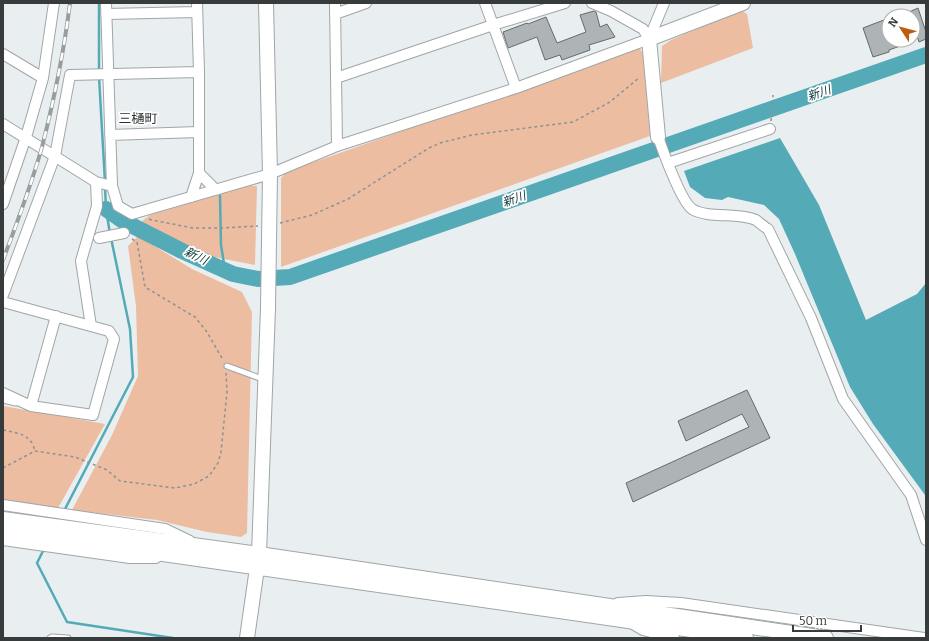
<svg xmlns="http://www.w3.org/2000/svg" width="929" height="641" font-family="Bitter,'Noto Sans JP',serif">
<style>
.green{fill:#ecbda1}
.water{fill:#54aab7}
.lines{fill:none;stroke-linecap:round;stroke-linejoin:round}
.stream{stroke:#54aab7;stroke-width:2.5}
.river{stroke:#54aab7;stroke-width:16}
.building{fill:#aeb4b5;stroke:#656a6b}
.lane-casing{stroke:#a0a5a6;stroke-width:7}
.street-casing{stroke:#a0a5a6;stroke-width:12}
.secondary-casing{stroke:#a0a5a6;stroke-width:16}
.path{stroke:#8d9292;stroke-width:1.5;stroke-dasharray:3 3;stroke-linecap:butt}
.lane{stroke:#fff;stroke-width:5}
.street{stroke:#fff;stroke-width:10}
.secondary{stroke:#fff;stroke-width:14}
.rail-casing{stroke:#999d9e;stroke-width:4}
.rail{stroke:#fff;stroke-width:2.5;stroke-dasharray:8;stroke-linecap:butt}
.labels{text-anchor:middle;dominant-baseline:central;stroke-width:3.5;stroke-linejoin:round;paint-order:stroke}
.water-label{font-size:12px;font-style:italic;fill:#0d373c;stroke:#fff}
.quarter-label{font-size:13px;fill:#2c3031;stroke:#fff}
</style>
<rect width="100%" height="100%" fill="#e9eff0"/>
<path class="green" d="M741,10L747,14L753,48L661,83L662,46L671,40Z
M639,47L643,54L650,136L281,267V178L286,172Z
M249,185L257,186L255,265L214,257L175,242L146,227L142,221L150,215Z
M138,236L192,269L242,292L252,312L247,533L241,537L207,532L157,520L72,510L112,435L138,376L136,306L128,246Z
M3,406L105,424L58,508L3,501Z"/>
<path class="water" d="M780,138L819,205L866,320L917,294L926,283V499L925,495L873,424L850,387L795,254L779,219L764,205L728,197L722,200L705,198L690,187L684,171Z"/>
<g class="lines">
<path class="stream" d="M99,3V72
M99,77L105,182
M105,187L106,209L110,234
M220,196L221,245L225,270
M64,511L133,377L130,329L111,238
M44,549L37,563L67,622L173,638"/>
<path class="river" d="M106,209L123,221L182,251L233,274L258,279L290,277L926,55"/>
</g>
<path class="building" d="M918,8L926,32V39L919,42L913,24V16H910L909,12Z
M594,11L596,12L600,27L607,24L615,37L589,45L590,50L562,60L560,55L545,60L537,37L508,48L503,32L527,23L528,24L546,17L557,43L586,32L580,15Z
M889,18V40H914V41L889,50V52L873,57L863,28Z
M747,390L770,438L633,502L626,483L749,427L742,414L686,441L678,421Z"/>
<g class="lines">
<defs>
<path id="lane" d="M227,366L265,380
M3,400L16,403
M50,638L52,637L68,638"/>
<path id="street" d="M106,3L112,186L118,206L132,214L270,174L337,146L516,88L649,39L664,3
M335,3L337,146
M485,3L516,88
M592,3L611,11L643,29L649,39
M106,14L197,12
M335,14L366,3
M3,54L43,78
M336,78L493,25L565,3
M3,124L96,182L112,186
M110,135L198,132
M658,137C663,151 681,201 692,209C708,219 738,212 756,220C760,223 764,227 768,229L811,318L843,399L911,495L926,540
M668,163L770,129
M199,173L216,190
M191,197L199,173V72L197,3
M3,204L26,137L43,78L54,3
M99,238L124,233
M3,295L55,156L70,75L199,72
M3,302L109,331L114,339L93,415L31,406L3,393
M91,326L81,261L97,206L96,182
M31,406L56,316
M3,505L165,529L190,541
M3,540L130,558H156
M618,603L646,601L681,603L924,638
M633,624L643,630L674,638"/>
<path id="secondary" d="M658,137L649,39L743,3
M3,519L259,554L826,638
M3,531L746,638
M247,638L259,554L268,308L270,174L266,3"/>
</defs>
<use href="#lane" class="lane-casing"/>
<use href="#street" class="street-casing"/>
<use href="#secondary" class="secondary-casing"/>
<path class="path" d="M771,121L773,95
M149,219L152,220L193,228H222L258,226
M280,223L312,215L348,199L429,148L440,143L472,135L573,122L610,102L640,77
M132,239L137,242L145,287L195,317L207,332L223,360
M3,430C18,433 31,434 35,451
M3,468L35,451L75,457L107,470L120,481L175,488L194,484L209,476L218,463L221,452L227,392L226,373"/>
<use href="#lane" class="lane"/>
<use href="#street" class="street"/>
<use href="#secondary" class="secondary"/>
<defs>
<path id="rail" d="M3,260C17,223 31,186 42,147C54,100 64,51 70,3"/>
</defs>
<use href="#rail" class="rail-casing"/>
<use href="#rail" class="rail"/>
</g>
<g class="labels">
<g class="water-label">
<text transform="translate(819 93) rotate(-19)">新川</text>
<text transform="translate(514 199) rotate(-19)">新川</text>
<text transform="translate(196 256) rotate(26)">新川</text>
</g>
<g class="quarter-label">
<text x="138" y="118">三樋町</text>
</g>
</g>
<rect width="929" height="641" fill="none" stroke="#383b3b" stroke-width="8"/>
<g transform="translate(901 28) rotate(306)"><circle r="19" fill="#ffffff" stroke="#afb1b1"/>
<path d="M0-3L7 15L0 10L-7 15Z" fill="#bc5e10"/>
<text y="-6" font-size="11" font-weight="bold" text-anchor="middle" fill="#383b3b">N</text>
</g>
<path d="M793 625v6h68v-6" fill="none" stroke="#383b3b" stroke-width="2"/>
<text x="799" y="625" font-size="12" fill="#383b3b" stroke="#ffffff" stroke-width="3" paint-order="stroke">50 m</text>
</svg>
